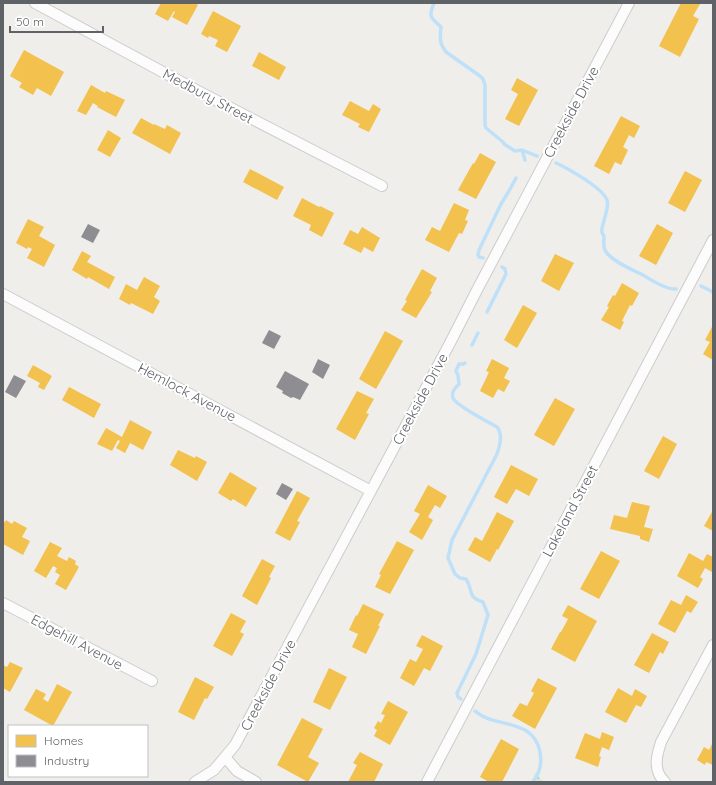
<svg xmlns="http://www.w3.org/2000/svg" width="716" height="785" font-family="Quicksand,sans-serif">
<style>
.green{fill:url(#green-dots)}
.homes{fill:#f2c14e}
.industry{fill:#8d8d92}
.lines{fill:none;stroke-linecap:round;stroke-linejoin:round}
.stream{stroke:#bfe0f9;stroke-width:3.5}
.street-casing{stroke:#cbcccc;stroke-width:12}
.street{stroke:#fdfcfc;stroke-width:10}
.labels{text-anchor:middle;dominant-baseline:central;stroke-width:4;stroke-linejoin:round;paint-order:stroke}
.street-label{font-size:14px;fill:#5f6368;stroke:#fff}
</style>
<defs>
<pattern id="green-dots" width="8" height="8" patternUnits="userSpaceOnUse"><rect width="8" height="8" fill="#d8ebd6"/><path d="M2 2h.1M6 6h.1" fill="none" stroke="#b2c2b1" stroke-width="1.8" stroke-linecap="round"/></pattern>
</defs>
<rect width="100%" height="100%" fill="#efeeea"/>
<path class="green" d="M536,772L543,782H531Z"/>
<path class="homes" d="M161,3H194L198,5L187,25L172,17L175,12L174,11L168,21L155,14Z
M681,3H698L700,4L693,16L699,19L680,57L659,46Z
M213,11L241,26L227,52L215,46L218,40L209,36L208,38L201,34Z
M24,50L64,72L51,96L37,88L33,95L19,87L22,83L10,76Z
M259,52L286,67L279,80L252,66Z
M517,78L538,90L519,126L505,119L518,94L511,90Z
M91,85L105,93L106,91L125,100L116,117L97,107L98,106L93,103L86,115L77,111Z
M350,101L369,111L373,104L381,109L369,132L358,127L360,124L342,115Z
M621,116L640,126L634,138L629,135L623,147L628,150L621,165L615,162L609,174L594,166Z
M141,118L154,125V124L165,129L167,125L181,133L170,154L132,133Z
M108,130L121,138L110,157L97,150Z
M480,153L496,162L476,199L458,190L473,163L474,164Z
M250,169L284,187L277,200L243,182Z
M685,171L702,180L685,212L668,203Z
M302,198L319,207L320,206L334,213L322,237L309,230L311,225L293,216Z
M454,203L469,210L465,220L468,221L462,234L459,233L449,252L425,240L432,227L440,231Z
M28,219L44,227L39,236L55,245L44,267L27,258L32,249L28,247L27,249L16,243Z
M657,224L673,233L656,265L639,256Z
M362,227L380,238L373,252L364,247L361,253L343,244L350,230L358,234Z
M82,251L91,256L87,262L115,277L109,289L88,277L87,279L72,270Z
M555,254L574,263L559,291L541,281Z
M422,269L437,278L430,291L432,292L416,318L401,310L407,301L405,300Z
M144,277L160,286L154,297L160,301L153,314L131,303L130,305L119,299L126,284L137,290Z
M622,283L639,293L632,306L630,305L622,321L624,322L620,330L601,320L609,307L607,306L613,295L615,296Z
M523,305L537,313L517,348L504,340Z
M713,325V360L703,354L710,342L705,340Z
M385,331L403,341L376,389L359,379Z
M492,359L509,368L504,378L510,381L504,392L498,389L493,398L480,391L489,372L486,371Z
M33,365L52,376L44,390L38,387L40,383L27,376Z
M69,387L101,404L94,418L62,400Z
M357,391L374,399L366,413L369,414L355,440L336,429Z
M555,398L575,409L554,446L534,435Z
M130,420L152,432L143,450L130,443L125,453L116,448L120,441L118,440L112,451L97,444L106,428L122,437Z
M663,436L677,444L659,479L644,471Z
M178,450L195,458L196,456L207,462L197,481L170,465Z
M511,465L538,479L529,496L516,489L507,504L494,497Z
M230,472L257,488L246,507L233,499L231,501L218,493Z
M428,485L447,496L440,508L435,505L428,517L433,520L422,540L409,532L420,514L414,511Z
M297,491L310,498L297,521L300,522L290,541L275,533Z
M632,502L650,506L644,527L653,529L649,542L640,539V536L610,529L614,515L627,518Z
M713,510V531L704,526Z
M497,512L514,521L498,550L497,549L490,562L468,550L475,537L482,541Z
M6,520L12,524L14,521L27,528L22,537L30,541L23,555L3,544V521L5,522Z
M397,541L414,550L390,594L375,587L381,575L379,574Z
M50,542L62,548L57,556L67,561L69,557L76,561L75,564L79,567L66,590L55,584L60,575L55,572L57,568L53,566L46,578L34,571Z
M601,551L620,561L599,599L580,589Z
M689,553L703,561L707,554L713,557V570L712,572L705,568L700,577L703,579L698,588L677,576Z
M262,559L275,566L269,577L271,578L257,605L242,596Z
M686,595L698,602L691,613L687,611L675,633L658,624L671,600L681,605Z
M363,604L384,614L378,626H380L366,654L352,647L358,634L349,630L356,615L357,616Z
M568,605L597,621L575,662L551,649L560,632H561L568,619L562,616Z
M231,613L246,621L240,632L244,634L232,656L213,646Z
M652,633L669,642L663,654L660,652L649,673L634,665Z
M422,635L443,646L430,671L424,668L414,686L400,678L410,659L416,662L423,649L416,646Z
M10,662L23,668L10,692L3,688V665L7,667Z
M329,668L347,677L330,710L313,702Z
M195,677L214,687L207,699L205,698L194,720L178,712Z
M538,678L557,688L535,729L512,716L520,703L527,706L534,693L531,691Z
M57,684L72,692L53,726L24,710L36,689L46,694L43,699L48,702Z
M618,688L632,696L635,689L647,696L641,707L636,705L626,723L605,712Z
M388,701L408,712L390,745L374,736L377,730L374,728L378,721L381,723L385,715L381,714Z
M302,718L323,729L308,757L319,763L308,782L277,765Z
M602,732L614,737L609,750L602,747L599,756L601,757L598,767L575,758L585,733L600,739Z
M501,739L519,749L502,782H489L480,777Z
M713,742V765L706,762L705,765L697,760L704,747L709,750Z
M360,752L383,764L374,782H348L357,765L353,763Z"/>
<path class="industry" d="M88,224L100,230L93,243L81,237Z
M269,330L281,336L274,349L262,343Z
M318,359L330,365L323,379L312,372Z
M285,371L309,384L300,400L293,397L291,398L282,393L283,391L276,387Z
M14,375L26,381L16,398L5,392Z
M282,483L293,489L286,500L276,494Z"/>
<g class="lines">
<path class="stream" d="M434,3C428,18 431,17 441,27C440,38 439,43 446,52L480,76L483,79L485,85V125L486,128L503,142L504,144L515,151L522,150L537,156
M522,150L525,160
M556,163C567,168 603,188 607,200C609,206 605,215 604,221C603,224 601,229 602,232C603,237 604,233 604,238C604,242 603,246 605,250C609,260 633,270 643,275C651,280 666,290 676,289
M483,258L479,257L478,255L479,250L501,204L509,191L516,178
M701,286L713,292
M487,312L506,274L505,269L502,267
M472,345L478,333
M461,699L458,697L457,693L476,654L488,615L483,602C466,597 474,590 466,579L460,578L455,574L448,558L452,540L497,454C500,445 503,435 497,427C490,423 455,405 453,398C451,392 455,388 459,384L458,375L456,371L459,364H463L465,363
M475,711C495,729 533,717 540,752C542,764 540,772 533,782"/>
<defs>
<path id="street" d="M35,3L198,91L382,186
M3,294L371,491
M3,603L152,681
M225,757L237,771L256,782
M195,782L214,770L235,745L450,343L477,290L629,3
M427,782L713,240
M665,782C663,780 660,777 659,774C654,764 658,752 661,742L713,645"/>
</defs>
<use href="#street" class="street-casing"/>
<use href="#street" class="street"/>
</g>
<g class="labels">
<g class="street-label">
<text transform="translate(208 96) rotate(28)">Medbury Street</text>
<text transform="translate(571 112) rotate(-62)">Creekside Drive</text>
<text transform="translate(187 392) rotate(28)">Hemlock Avenue</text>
<text transform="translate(420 399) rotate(-62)">Creekside Drive</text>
<text transform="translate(570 511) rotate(-62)">Lakeland Street</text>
<text transform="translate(77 642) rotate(28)">Edgehill Avenue</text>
<text transform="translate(268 685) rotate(-62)">Creekside Drive</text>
</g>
</g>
<rect width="716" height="785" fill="none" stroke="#5f6368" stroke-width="8"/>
<rect x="8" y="725" width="140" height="52" fill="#ffffff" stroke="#bfc1c3"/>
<rect x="16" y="735" width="20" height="12" fill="#f2c14e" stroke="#bfc1c3"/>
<text x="44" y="745" font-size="12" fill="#5f6368">Homes</text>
<rect x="16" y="755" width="20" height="12" fill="#8d8d92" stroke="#bfc1c3"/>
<text x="44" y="765" font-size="12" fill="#5f6368">Industry</text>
<path d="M10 26v6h93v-6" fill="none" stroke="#5f6368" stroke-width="2"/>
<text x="16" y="26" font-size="12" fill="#5f6368" stroke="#ffffff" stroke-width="3" paint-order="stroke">50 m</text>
</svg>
